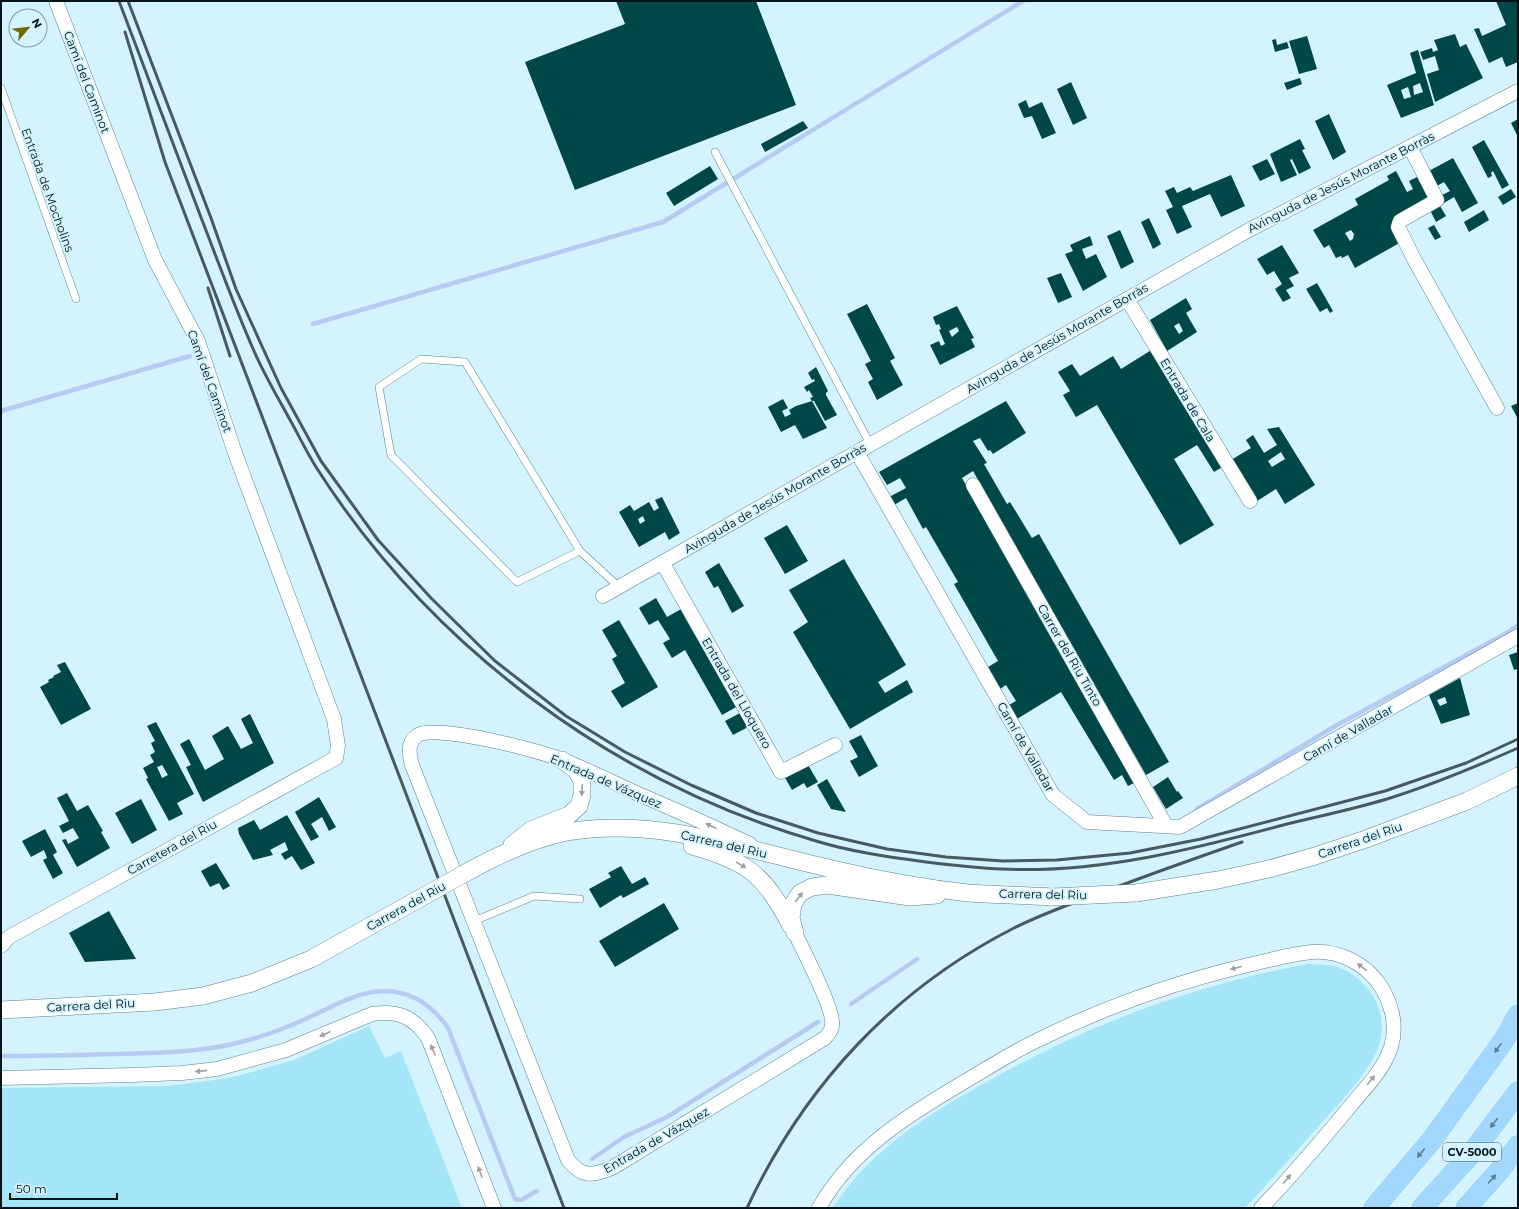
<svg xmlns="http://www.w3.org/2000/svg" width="1519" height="1209" font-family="Montserrat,sans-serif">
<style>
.green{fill:#a4e5f7}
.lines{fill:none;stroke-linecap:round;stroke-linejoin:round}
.stream{stroke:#b6cbf4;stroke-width:4.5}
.building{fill:#004747;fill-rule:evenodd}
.service-casing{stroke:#5a818c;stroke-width:8}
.minor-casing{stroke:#5a818c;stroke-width:15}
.tertiary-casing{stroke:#5a818c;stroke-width:18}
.trunk-casing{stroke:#fff;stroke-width:23}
.service{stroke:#fff;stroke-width:7}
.minor{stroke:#fff;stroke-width:14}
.tertiary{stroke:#fff;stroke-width:17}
.trunk{stroke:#a3d8fe;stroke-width:22}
.rail{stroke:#465a60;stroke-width:3}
.tertiary-bridge-casing{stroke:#5a818c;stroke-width:18;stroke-linecap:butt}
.tertiary-bridge{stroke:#fff;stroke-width:17}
.oneway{fill:#9ba1a2}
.oneway2{fill:#5b7f96}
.labels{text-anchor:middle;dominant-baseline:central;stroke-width:4;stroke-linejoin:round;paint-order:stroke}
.shield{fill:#d3f4ff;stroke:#42565d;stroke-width:1}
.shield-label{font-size:11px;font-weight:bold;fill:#041317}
.street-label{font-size:12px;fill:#041317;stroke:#d3f4ff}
</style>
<rect width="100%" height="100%" fill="#d3f4ff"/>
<path class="green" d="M1308,964C1336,965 1350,967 1369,990C1381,1004 1385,1028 1379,1045C1368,1075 1339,1103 1318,1127C1293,1154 1270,1182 1245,1208H833C870,1150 924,1117 983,1084C1084,1026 1193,985 1308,964Z
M369,1026L385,1058L401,1051L462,1208H1V1088L167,1086L230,1078L294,1060Z"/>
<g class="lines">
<path class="stream" d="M313,324L663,222L1023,1
M1,411L190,356
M1197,809L1337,725L1505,634L1518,625
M851,1004L917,959
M1,1056C38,1056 76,1055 113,1054C153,1053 193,1053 233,1044C255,1039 278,1031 299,1022C325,1011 357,990 386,991C414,992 433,1006 448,1028L515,1199L521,1200L537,1191
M592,1159L624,1137L667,1117L818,1022"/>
</g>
<path class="building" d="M616,1H756L796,105L575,190L525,62L625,24Z
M1496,1H1518V62L1506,67L1502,57L1489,63L1474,29L1479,28L1482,36L1506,25Z
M1455,34L1460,47L1466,44L1483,78L1435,102L1427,74L1439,70L1435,56L1423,60L1420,52L1432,48L1433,52L1438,50L1434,40Z
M1307,36L1317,69L1299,74L1289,41Z
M1276,39L1277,45L1287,42L1289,48L1275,52L1272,40Z
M1418,50L1434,105L1401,118L1387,85L1416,73L1410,53ZM1420,83L1423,92L1414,95L1413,86ZM1408,87L1411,97L1404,99L1401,90Z
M1300,78L1302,84L1287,90L1284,83Z
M1071,82L1087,118L1073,125L1057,89Z
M1026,100L1029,108L1042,102L1056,133L1042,139L1032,116L1024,118L1018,104Z
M1329,114L1346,152L1333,160L1315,121Z
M1518,119V137L1511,123Z
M803,121L808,128L765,152L761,144Z
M1300,139L1305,149L1302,150L1311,168L1299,174L1292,159L1290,160L1297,175L1281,182L1270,154Z
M1484,140L1509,185L1502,189L1493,171L1491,173L1492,176L1488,178L1472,147Z
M1453,158L1478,203L1462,212L1454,197L1444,203L1440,196L1450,191L1444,182L1435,187L1427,172Z
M1267,159L1275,174L1260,181L1252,166Z
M710,166L718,179L674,206L666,193Z
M1396,171L1407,192L1413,189L1409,181L1419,176L1433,199L1395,220L1403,241L1355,268L1348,255L1342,258L1341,256L1336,258L1329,245L1324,248L1313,230L1358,205L1355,199L1389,180L1387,176ZM1351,230L1354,234L1353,239L1350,241L1345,233Z
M1231,175L1245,206L1221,217L1210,194L1182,206L1192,227L1177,234L1166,210L1173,207L1165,191L1174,187L1177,193L1190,187L1193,191Z
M1511,189L1516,197L1503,205L1498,197Z
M1440,206L1446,216L1436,222L1431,212Z
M1484,210L1489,220L1469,232L1464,222Z
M1149,218L1161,244L1153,249L1141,222Z
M1434,225L1441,237L1435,240L1428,228Z
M1120,230L1134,262L1121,269L1107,236Z
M1090,236L1093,245L1082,249L1086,259L1096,254L1107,277L1083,291L1065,254L1073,251L1070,245Z
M1282,245L1299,273L1289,278L1294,286L1286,290L1291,298L1283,302L1275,289L1282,284L1274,271L1267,275L1257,259Z
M1061,273L1072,297L1058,303L1047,278Z
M1317,283L1333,311L1330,313L1327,308L1320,312L1306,289Z
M1186,298L1192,309L1186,313L1197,332L1167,351L1150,320ZM1179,323L1183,331L1179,334L1174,326Z
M867,304L895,358L890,361L903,385L877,400L868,382L873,379L865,364L871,361L847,314Z
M957,306L974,338L971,339L975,347L940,365L930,345L939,341L941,346L945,344L939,330L941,329L939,324L936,325L933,317ZM957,327L959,331L952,337L949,331Z
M1153,349L1224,466L1214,472L1197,445L1174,459L1214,525L1180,545L1097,405L1076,417L1063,395L1070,391L1058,372L1072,364L1080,376L1113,356L1121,369Z
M816,367L828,391L826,393V395L837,415L825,421L814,401H812L827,428L803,439L795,425L781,432L768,407L783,399L788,408L782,411L785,417L791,414L789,410L796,406L812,401L810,398L813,397L809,390L807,392L804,387L815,381L814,379L812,380L808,373Z
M1006,401L1026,433L993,454L990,450L988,451L980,438L973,441L987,463L984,464L1007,504L1010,502L1032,538L1039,534L1169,762L1146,775L973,471L962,478L1136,782L1128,786L1122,775L1114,780L1061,692L1017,719L1009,705L1016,701L1006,685L1000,689L988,667L998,661L954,584L958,582L926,527L923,529L906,498L894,505L889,497L906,488L900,478L887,485L879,472Z
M1518,403V419L1511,406Z
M1279,427L1315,485L1285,504L1276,489L1257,501L1231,460L1251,448L1246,440L1253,435L1264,453L1277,445L1267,429ZM1281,452L1285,459L1272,467L1268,461Z
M662,497L680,533L669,540L665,532L639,547L619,512L630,505L634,511L649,502L654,511L659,508L655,500ZM643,516L645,521L640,524L638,519Z
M787,525L808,561L785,574L764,538Z
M844,559L906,665L878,682L885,693L907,680L913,692L850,729L793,632L808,622L789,590Z
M719,563L744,606L732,613L718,586L714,588L705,572Z
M656,598L667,617L683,608L738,706L722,715L685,650L672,658L663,643L670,639L658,620L649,625L639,608Z
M619,620L658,687L622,708L611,691L625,683L612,659L617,656L602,630Z
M1518,652V669L1514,670L1509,655Z
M65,662L91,709L61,725L40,687L49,682L48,680L54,677L53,676L61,672L57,665Z
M1460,678L1470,715L1441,724L1429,695ZM1445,697L1447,703L1440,706L1437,700Z
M742,712L750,726L733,735L725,721Z
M250,714L274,763L203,802L186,767L191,765L180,744L189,739L205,770L224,759L212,736L228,726L241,749L253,743L241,719Z
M156,722L194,794L177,803L183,814L169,821L146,779L148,778L143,768L154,762L150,755L155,752L151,743L155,741L147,726ZM162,765L168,775L162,778L157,767Z
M861,735L878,766L859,777L850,761L858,757L849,741Z
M807,763L818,782L807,788L804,783L792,790L784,776Z
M1168,777L1177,792L1178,791L1183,798L1166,809L1153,787Z
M827,779L846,812L831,809L817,785Z
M67,793L77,811L88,805L103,831L101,832L110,848L77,867L62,840L66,839L68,844L79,838L73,828L63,833L59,826L69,821L57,798Z
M319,797L336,827L329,831L322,817L311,824L319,837L311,841L295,812Z
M141,799L157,830L132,844L115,813Z
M287,815L315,863L301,870L292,856L285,860L281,854L288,850L285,842L270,850L273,855L253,860L239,834L238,828L254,820L260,830Z
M45,829L57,852L53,855L63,873L53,879L43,860L47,858L44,850L31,857L22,841Z
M216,863L230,886L223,890L219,883L210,887L201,871Z
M621,866L632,884L645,877L649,884L623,898L621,895L600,908L589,889L611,877L608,873Z
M664,903L679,929L615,967L599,941Z
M109,911L136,959L85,962L69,933Z"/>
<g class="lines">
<defs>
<path id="service" d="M1,88L76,299
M715,152L870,444
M421,359L465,362L580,551L517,582L391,455L379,387Z
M580,551L619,587
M474,921L534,896L580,899"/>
<path id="minor" d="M1410,147L1437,200L1400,221L1398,227L1414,259L1497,408
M1127,299L1250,501
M857,452L1053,795L1087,822L1180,827L1518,636
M973,485L1166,826
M662,562L781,772L835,745
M603,596L1249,230L1518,91
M750,844C712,826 674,809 636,793C612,782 588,770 563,760C541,751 437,724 418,735C407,742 409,754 412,765L568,1160C583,1178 592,1176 612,1168L825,1038C828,1034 832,1031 832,1025C835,1011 803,950 795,933
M1,946L9,937L336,758L338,746L334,719L235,453L198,341L155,260L56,1
M1,1078L132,1075L182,1073L217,1069L286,1050L372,1014C397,1010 413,1016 428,1038L494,1208
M819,1208C851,1150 908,1115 964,1082C988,1068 1011,1053 1036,1041C1102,1008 1173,983 1244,966C1266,961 1290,954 1312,952C1337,950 1362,962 1377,981C1391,1000 1398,1024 1391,1047C1384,1069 1367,1086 1352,1104C1323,1139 1293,1175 1261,1208"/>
<path id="tertiary" d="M512,845L531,830L569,815L579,806L582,795V781L576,770L562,760
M692,846C747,861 765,875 791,926
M469,871C500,854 532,839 567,832C659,816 748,851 837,870C880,880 924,888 968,893C996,895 1024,895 1052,897
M1136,893L1218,880L1269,869L1315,856L1366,839L1467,801L1518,776
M795,933L791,918L793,904L800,893L812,887L827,885L910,897L937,895
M1,1010L155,1002L203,996L252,983L311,959L417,900"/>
<path id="trunk" d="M1374,1208L1431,1141L1504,1040L1518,1015
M1422,1208L1471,1154L1518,1092
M1466,1208L1499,1171L1518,1146"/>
</defs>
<use href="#service" class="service-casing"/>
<use href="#minor" class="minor-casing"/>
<use href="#tertiary" class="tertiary-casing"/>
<use href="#trunk" class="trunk-casing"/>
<use href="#service" class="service"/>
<use href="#minor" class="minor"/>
<use href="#tertiary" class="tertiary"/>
<use href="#trunk" class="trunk"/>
<path class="rail" d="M119,1C147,74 175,147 202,220C219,264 235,308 254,351C264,374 277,396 289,418C298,434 306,451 316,467C430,646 612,782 816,841C852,852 889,857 926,862C951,865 976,868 1001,869C1098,874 1194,849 1287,824C1320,816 1354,809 1387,799C1432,785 1475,767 1518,748
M128,1L211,218L236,289L281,388L321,461L378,540L431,598L495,661L566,716L625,752L691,785L756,813L818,833L887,849L946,857L1003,861L1057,860L1130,853L1201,839L1385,791L1466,763L1518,739
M125,32L165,162L564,1208
M208,288L230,356
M747,1208C804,1086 894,989 1014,928C1044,913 1075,902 1106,891C1151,874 1196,858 1242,842"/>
<defs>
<path id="tertiary-bridge" d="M1052,897L1136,893
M417,900L469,871"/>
</defs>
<use href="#tertiary-bridge" class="tertiary-bridge-casing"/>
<use href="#tertiary-bridge" class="tertiary-bridge"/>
</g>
<defs><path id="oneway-solid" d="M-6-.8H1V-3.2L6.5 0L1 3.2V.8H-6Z"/></defs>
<g class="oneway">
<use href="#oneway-solid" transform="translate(582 790) rotate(93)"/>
<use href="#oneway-solid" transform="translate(711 826) rotate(-156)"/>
<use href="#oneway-solid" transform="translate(741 865) rotate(31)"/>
<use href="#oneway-solid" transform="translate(799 897) rotate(-52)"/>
<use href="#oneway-solid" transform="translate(1362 967) rotate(-143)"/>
<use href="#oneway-solid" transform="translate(1236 968) rotate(166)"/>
<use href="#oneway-solid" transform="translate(325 1034) rotate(155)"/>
<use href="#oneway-solid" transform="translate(433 1050) rotate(-113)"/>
<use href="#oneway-solid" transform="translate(201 1071) rotate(174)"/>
<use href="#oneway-solid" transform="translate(1371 1080) rotate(-51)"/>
<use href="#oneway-solid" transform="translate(480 1172) rotate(-111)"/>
<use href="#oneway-solid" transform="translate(1287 1179) rotate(-49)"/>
</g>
<g class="oneway2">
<use href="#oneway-solid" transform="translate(1498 1048) rotate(126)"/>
<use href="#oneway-solid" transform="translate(1494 1123) rotate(127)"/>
<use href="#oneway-solid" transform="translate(1421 1153) rotate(131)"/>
<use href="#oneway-solid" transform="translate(1492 1179) rotate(-48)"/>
</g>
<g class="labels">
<rect class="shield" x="1443" y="1143" width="58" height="18" rx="3"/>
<g class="shield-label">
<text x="1472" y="1152">CV-5000</text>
</g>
<g class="street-label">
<text transform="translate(87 82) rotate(69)">Camí del Caminot</text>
<text transform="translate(1341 182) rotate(-27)">Avinguda de Jesús Morante Borràs</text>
<text transform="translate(48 190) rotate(70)">Entrada de Mocholins</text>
<text transform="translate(1057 338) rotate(-30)">Avinguda de Jesús Morante Borràs</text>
<text transform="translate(210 381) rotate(70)">Camí del Caminot</text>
<text transform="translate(1188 400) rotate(59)">Entrada de Cala</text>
<text transform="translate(775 498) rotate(-30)">Avinguda de Jesús Morante Borràs</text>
<text transform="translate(1070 655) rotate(60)">Carrer del Riu Tinto</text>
<text transform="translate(737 693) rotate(60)">Entrada del Lloquero</text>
<text transform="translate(1348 733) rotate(-30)">Camí de Valladar</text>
<text transform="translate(1026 747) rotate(60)">Camí de Valladar</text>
<text transform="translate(606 781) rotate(23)">Entrada de Vázquez</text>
<text transform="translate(1360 840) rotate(-19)">Carrera del Riu</text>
<text transform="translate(724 844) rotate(13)">Carrera del Riu</text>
<text transform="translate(172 847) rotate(-29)">Carretera del Riu</text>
<text transform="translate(1043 894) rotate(1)">Carrera del Riu</text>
<text transform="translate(406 906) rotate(-29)">Carrera del Riu</text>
<text transform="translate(91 1005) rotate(-3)">Carrera del Riu</text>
<text transform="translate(656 1140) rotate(-30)">Entrada de Vázquez</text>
</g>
</g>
<rect width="1519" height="1209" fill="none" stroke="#041317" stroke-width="4"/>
<g transform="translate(28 28) rotate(62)"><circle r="19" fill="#d3f4ff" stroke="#809aa2"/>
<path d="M0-3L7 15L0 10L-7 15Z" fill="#716a04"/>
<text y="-6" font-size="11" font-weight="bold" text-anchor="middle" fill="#041317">N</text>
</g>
<path d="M10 1193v6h107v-6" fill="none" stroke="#041317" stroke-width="2"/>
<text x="16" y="1193" font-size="12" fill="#041317" stroke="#d3f4ff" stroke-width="3" paint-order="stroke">50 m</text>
</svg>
